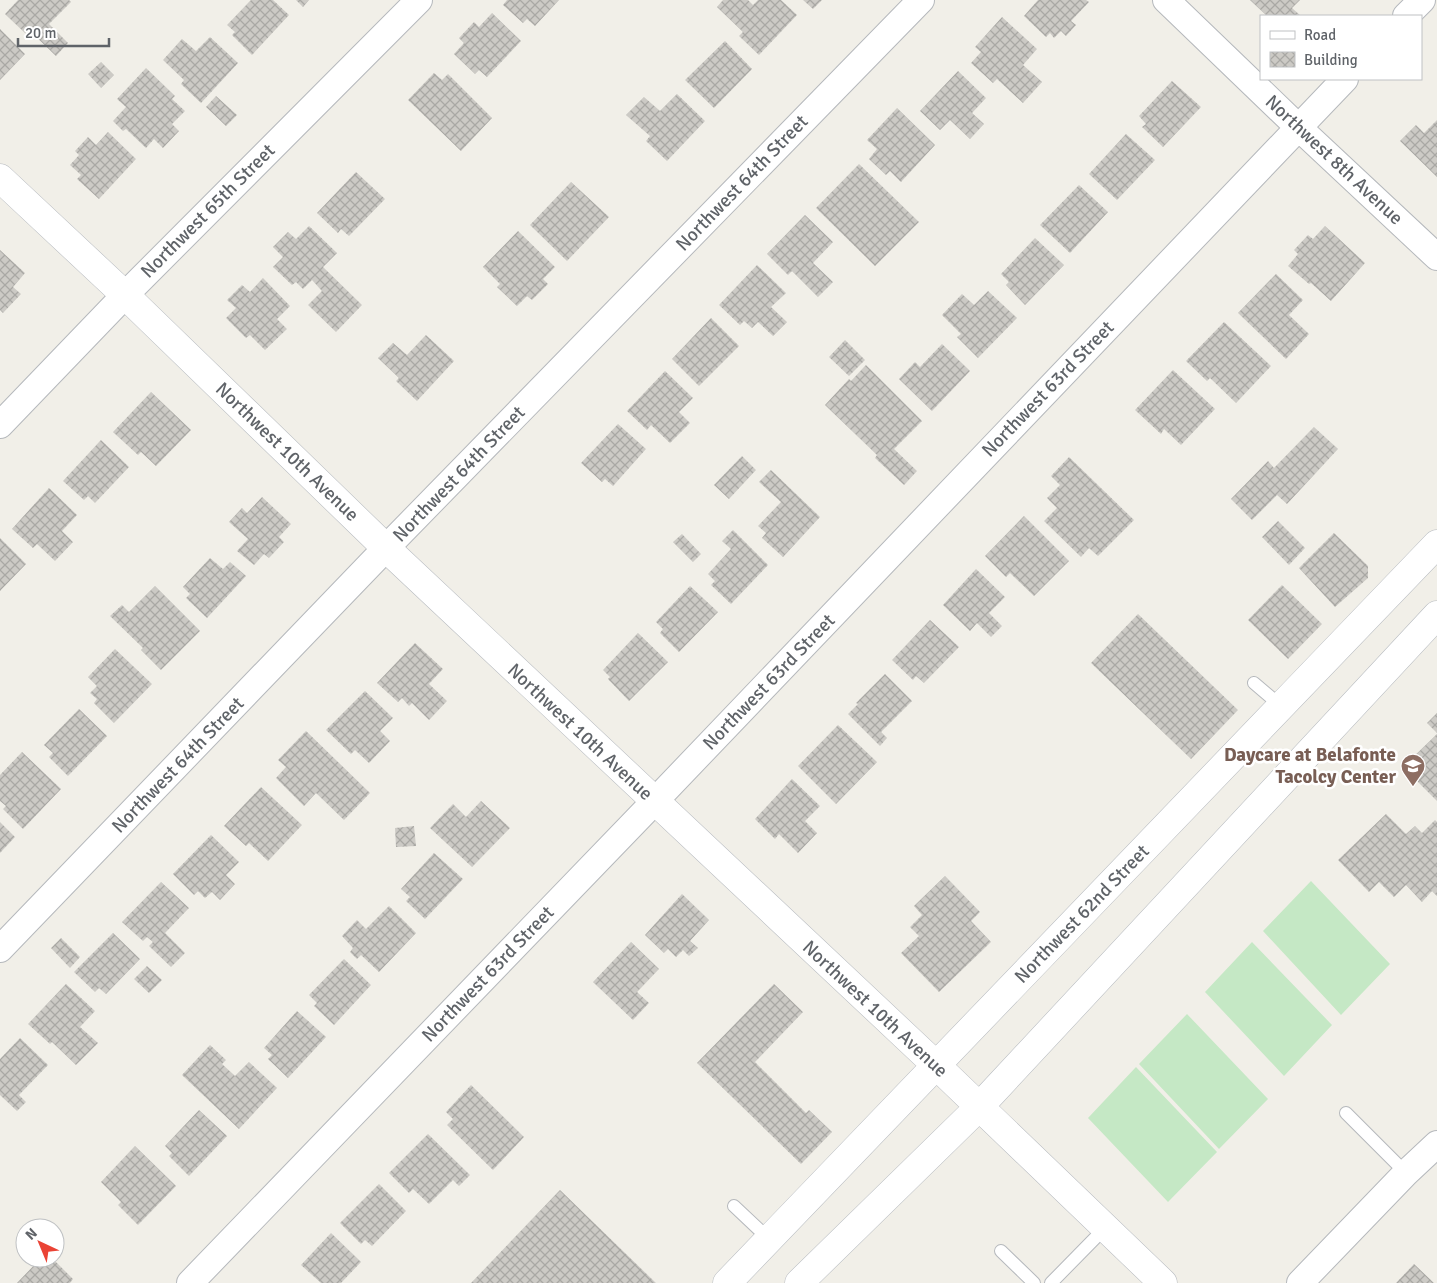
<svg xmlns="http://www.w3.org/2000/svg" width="1437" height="1283" font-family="Signika,sans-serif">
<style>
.grass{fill:#c5e8c5}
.building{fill:url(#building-cross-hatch)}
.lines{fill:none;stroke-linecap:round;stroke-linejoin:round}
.lane-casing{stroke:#b5b8bc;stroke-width:14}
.street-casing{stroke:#b5b8bc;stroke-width:28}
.secondary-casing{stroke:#b6babf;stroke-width:29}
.lane{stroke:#fff;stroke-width:12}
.street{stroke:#fff;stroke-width:26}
.secondary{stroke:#fff;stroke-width:28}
.labels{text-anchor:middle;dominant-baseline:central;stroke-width:5;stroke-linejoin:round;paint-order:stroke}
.street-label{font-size:19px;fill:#5f6368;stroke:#fff}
.education-label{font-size:19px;font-weight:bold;fill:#785e54;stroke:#fff;text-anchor:end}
</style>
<defs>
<pattern id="building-cross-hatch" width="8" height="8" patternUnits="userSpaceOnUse" patternTransform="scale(1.25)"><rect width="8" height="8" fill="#cccac5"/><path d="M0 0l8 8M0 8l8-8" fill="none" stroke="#a9a8a4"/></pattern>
</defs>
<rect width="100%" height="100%" fill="#f1efe8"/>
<path class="grass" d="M1311,881L1390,964L1341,1015L1263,931Z
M1252,942L1332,1025L1284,1076L1205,992Z
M1187,1014L1268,1099L1219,1149L1139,1064Z
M1136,1067L1217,1152L1168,1202L1088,1118Z"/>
<path class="building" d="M18,0H69L71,2L49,24L68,43L56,56L30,31L26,34L5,14Z
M251,0H273L289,15L252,55L232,35L235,32L227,25Z
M296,0H309L303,7Z
M507,0H559L535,26L527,19L523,23L503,5Z
M723,0H748L753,5L758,0H781L797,15L759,55L739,36L743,32L717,7Z
M803,0H822L813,9Z
M1038,0H1086L1089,2L1071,21L1076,25L1066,36L1061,31L1054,38L1050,33L1046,37L1024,16Z
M1250,0H1300L1292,8L1301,16H1267Z
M492,13L521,41L487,77L479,70L475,74L454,54L464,43L459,38L474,22L479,27Z
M1002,17L1037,49L1023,65L1042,82L1023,103L997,79L993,83L971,63L981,52L975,47Z
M0,29L25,54L0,80Z
M210,37L238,63L201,103L181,84L184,80L163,60L182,39L196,51Z
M725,41L752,69L714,108L685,80Z
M101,62L114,75L101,88L88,74Z
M146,68L175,96L172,99L185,111L172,124L179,131L163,148L154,139L146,148L126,129L123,131L113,121L126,107L117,99Z
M958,71L986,98L972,113L984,124L970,139L950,120L940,130L920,111Z
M434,73L442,80L448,74L492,118L461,151L408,100Z
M1172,81L1201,107L1163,147L1142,127L1146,124L1139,116Z
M677,94L705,121L667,161L646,141L650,136L626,115L644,97L660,111Z
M216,96L237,115L226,126L206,107Z
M897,108L935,145L901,182L890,171L886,175L869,159L877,149L867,140Z
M1437,120V177L1400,141L1416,125L1424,133Z
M108,132L136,159L99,199L77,179L81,175L70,165L79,155L75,151L88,137L96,145Z
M1126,134L1155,160L1117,200L1089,174Z
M859,164L919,222L875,266L816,208Z
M356,172L385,199L349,236L341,229L338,233L317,213Z
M571,182L609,217L567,261L530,225Z
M1079,185L1108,212L1070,253L1040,225Z
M805,215L833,242L813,263L833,282L818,297L792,271L788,275L767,254Z
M309,226L337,253L323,267L362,305L336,332L308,305L322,291L312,280L303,289L296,282L292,285L273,267L283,257L273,247L288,232L296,239Z
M1325,226L1365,263L1331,301L1311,283L1309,284L1288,266L1298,254L1294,250L1308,235L1313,239Z
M518,231L555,267L543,279L548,284L532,300L527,296L517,306L497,287L500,284L483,267Z
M1035,238L1064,265L1025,305L1006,285L1009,282L1001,274Z
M0,250L25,273L13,287L21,294L3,313L0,310Z
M757,265L786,293L771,307L787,322L773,336L758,322L752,328L744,321L740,325L719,305Z
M1276,274L1303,300L1289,315L1309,334L1286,359L1238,313Z
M263,278L290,306L277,319L287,329L265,350L250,335L246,338L226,318L236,308L227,300L242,285L250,292Z
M988,291L1017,318L978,358L957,337L961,334L942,315L962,294L974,305Z
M711,318L739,346L699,386L672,359Z
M1224,322L1271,366L1236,403L1210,378L1207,381L1186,361Z
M426,335L454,361L417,401L396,381L399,378L378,358L393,343L407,355Z
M845,340L865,360L849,376L829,357Z
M942,344L970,371L932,411L899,379L915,362L920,367Z
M866,365L922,421L894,449L917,471L904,485L875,458L877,455L825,405L849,379L851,381Z
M1173,370L1215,409L1181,445L1164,429L1161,434L1135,410Z
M665,371L693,398L679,412L690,423L670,443L651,425L647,430L627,411Z
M151,392L191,430L156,466L141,452L138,455L113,432Z
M618,424L646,449L613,486L605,479L602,482L581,463Z
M1314,427L1338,449L1287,504L1277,495L1252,520L1231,499L1268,461L1274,468Z
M101,440L129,467L95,503L88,496L84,500L63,481Z
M742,456L756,470L729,499L714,485Z
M1069,457L1134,520L1098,556L1089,548L1081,557L1044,521L1057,508L1047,498L1060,485L1051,476Z
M771,470L820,517L783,557L762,538L766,533L758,526L781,502L759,482Z
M49,488L77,515L62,531L73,542L55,561L37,544L33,548L12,529Z
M262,497L291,524L279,537L284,542L269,558L264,554L254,565L237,551L248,539L229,522L242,508L247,513Z
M1024,516L1069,561L1034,596L1010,573L1006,577L985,556Z
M1278,521L1305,548L1289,565L1262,537Z
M733,530L768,565L731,604L711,585L715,581L708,574L731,549L722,541Z
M1334,533L1368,566V578L1335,607L1299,568Z
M682,534L701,554L693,562L673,542Z
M0,538L26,564L0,591Z
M210,558L223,569L230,562L246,576L207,618L186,598L190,594L183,587Z
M976,569L1005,597L989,613L1002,626L991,637L977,623L970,631L943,605Z
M1282,585L1322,624L1288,659L1248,620Z
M155,586L200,631L161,670L141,650L143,648L110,616L122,605L129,612Z
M690,586L718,612L679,652L660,633L663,629L656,622Z
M1138,614L1238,710L1191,759L1091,663Z
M930,620L959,647L924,683L916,676L913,680L892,660Z
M638,633L668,662L629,701L608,679L610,677L603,670Z
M415,643L443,669L429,684L447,701L429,720L412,703L409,706L402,698L398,702L377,683Z
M115,649L152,684L114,723L94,703L97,699L90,693L97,686L88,677Z
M885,674L912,701L881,732L887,738L880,746L848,714L858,704L856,703Z
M365,691L393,718L380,731L390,741L369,763L355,750L351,754L326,730Z
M79,709L107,736L68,776L49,757L53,753L44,745Z
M1437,713V733L1427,723Z
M838,725L877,762L836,804L798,766Z
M306,731L370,793L344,820L316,793L304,806L276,778L286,767L278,760Z
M1437,734V801L1403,767Z
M22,752L61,789L23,829L3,809L6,806L0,801V775Z
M792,779L820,806L805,821L817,833L798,853L779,834L775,839L755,819Z
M261,787L302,825L268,861L249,843L246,846L224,826Z
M481,801L510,828L472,867L430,828L453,804L466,817Z
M1386,814L1406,834L1415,826L1422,833L1435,820L1437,822V896L1432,891L1422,902L1406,885L1394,897L1379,882L1369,892L1338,860Z
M0,822L15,837L0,853Z
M414,826L416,846L396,847L395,828Z
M211,835L239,862L226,875L235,884L220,900L212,892L205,898L198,891L194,895L173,874Z
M434,853L463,879L425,919L406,901L410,897L401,889Z
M945,876L980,912L971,921L991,942L939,992L901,953L919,936L910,927L922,915L914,906Z
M161,882L189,908L165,933L185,953L171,967L149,946L153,942L147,937L143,941L122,922Z
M682,894L709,920L690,941L698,948L689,956L683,950L676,957L668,949L664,953L645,935Z
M389,906L416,933L379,972L361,955L357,959L350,952L353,948L342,936L357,920L366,929Z
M113,933L140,959L106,994L99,988L95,992L74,972Z
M61,938L80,957L70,968L51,948Z
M631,942L659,969L637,992L649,1003L633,1020L593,982Z
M344,959L371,985L334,1025L314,1006L317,1003L309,995Z
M147,966L162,980L149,993L134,979Z
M66,984L95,1011L80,1027L98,1043L76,1065L52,1042L50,1044L28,1024Z
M774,984L803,1012L755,1062L806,1113L809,1110L832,1132L801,1164L697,1063Z
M297,1011L326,1037L288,1078L268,1059L272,1055L264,1048Z
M20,1038L48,1065L19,1095L26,1102L17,1111L0,1095V1059Z
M210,1045L226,1060L222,1064L235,1076L249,1062L277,1088L239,1129L182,1075Z
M471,1085L524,1137L493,1170L447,1125L453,1119L446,1112Z
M199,1110L227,1136L189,1176L169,1156L172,1153L165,1146Z
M428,1134L470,1175L459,1186L453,1180L429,1204L413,1189L409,1193L389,1173Z
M135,1146L176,1186L138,1225L118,1205L121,1202L101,1182Z
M379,1184L406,1211L372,1246L365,1240L361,1244L340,1223Z
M560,1190L656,1283H471Z
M331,1233L361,1262L341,1283H321L301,1265Z
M41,1258H52L73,1279L70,1283H17Z
M1414,1264L1434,1283H1396Z"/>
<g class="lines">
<defs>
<path id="lane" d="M1254,683L1281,706
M1346,1113L1406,1173
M734,1206L769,1239
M1001,1251L1034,1283
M1051,1283L1105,1228"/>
<path id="street" d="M1166,0L1298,127L1437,257
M1406,16L1422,0
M0,425L125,295L419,0
M0,949L386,548L921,0
M190,1283L654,802L1345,79
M1300,1283L1406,1173L1437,1144"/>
<path id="secondary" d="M0,178L125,295L386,548L937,1066L1163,1283
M727,1283L1437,544
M799,1283L979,1107L1437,615"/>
</defs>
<use href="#lane" class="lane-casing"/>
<use href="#street" class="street-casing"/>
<use href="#secondary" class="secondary-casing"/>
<use href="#lane" class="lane"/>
<use href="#street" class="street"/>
<use href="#secondary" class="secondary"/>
</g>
<defs>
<symbol id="school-pin" viewBox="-11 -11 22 30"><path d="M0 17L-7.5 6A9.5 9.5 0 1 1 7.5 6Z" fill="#8d6e63" stroke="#fff"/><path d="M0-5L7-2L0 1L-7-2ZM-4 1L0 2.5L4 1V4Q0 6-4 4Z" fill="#fff"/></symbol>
</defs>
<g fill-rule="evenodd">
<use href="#school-pin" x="1399" y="752" width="28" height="38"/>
</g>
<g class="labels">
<g class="street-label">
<text transform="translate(1334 160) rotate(43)">Northwest 8th Avenue</text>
<text transform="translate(742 183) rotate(-46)">Northwest 64th Street</text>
<text transform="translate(208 211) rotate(-45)">Northwest 65th Street</text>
<text transform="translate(1048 389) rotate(-46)">Northwest 63rd Street</text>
<text transform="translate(287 452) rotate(44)">Northwest 10th Avenue</text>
<text transform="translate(459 474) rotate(-46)">Northwest 64th Street</text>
<text transform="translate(769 682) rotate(-46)">Northwest 63rd Street</text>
<text transform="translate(580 732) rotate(43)">Northwest 10th Avenue</text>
<text transform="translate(178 765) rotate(-46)">Northwest 64th Street</text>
<text transform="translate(1082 914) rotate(-46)">Northwest 62nd Street</text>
<text transform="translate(488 974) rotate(-46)">Northwest 63rd Street</text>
<text transform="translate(875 1009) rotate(43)">Northwest 10th Avenue</text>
</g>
<g class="education-label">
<text x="1396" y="755">Daycare at Belafonte<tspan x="1396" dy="22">Tacolcy Center</tspan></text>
</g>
</g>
<rect x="1260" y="15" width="162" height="65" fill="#ffffff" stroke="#bfc1c3"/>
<rect x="1270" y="31" width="25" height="8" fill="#ffffff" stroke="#bfc1c3"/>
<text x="1304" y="40" font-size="15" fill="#5f6368">Road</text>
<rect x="1270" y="52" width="25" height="15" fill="url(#building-cross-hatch)" stroke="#bfc1c3"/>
<text x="1304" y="65" font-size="15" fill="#5f6368">Building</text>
<g transform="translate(40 1243) rotate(316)"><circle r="24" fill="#ffffff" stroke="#bfc1c3"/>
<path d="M0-4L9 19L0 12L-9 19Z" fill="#ea4335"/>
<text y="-8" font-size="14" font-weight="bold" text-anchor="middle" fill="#5f6368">N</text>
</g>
<path d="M18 38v8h91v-8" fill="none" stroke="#5f6368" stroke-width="2.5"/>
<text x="25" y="38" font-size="15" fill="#5f6368" stroke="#ffffff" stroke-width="4" paint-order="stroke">20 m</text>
</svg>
